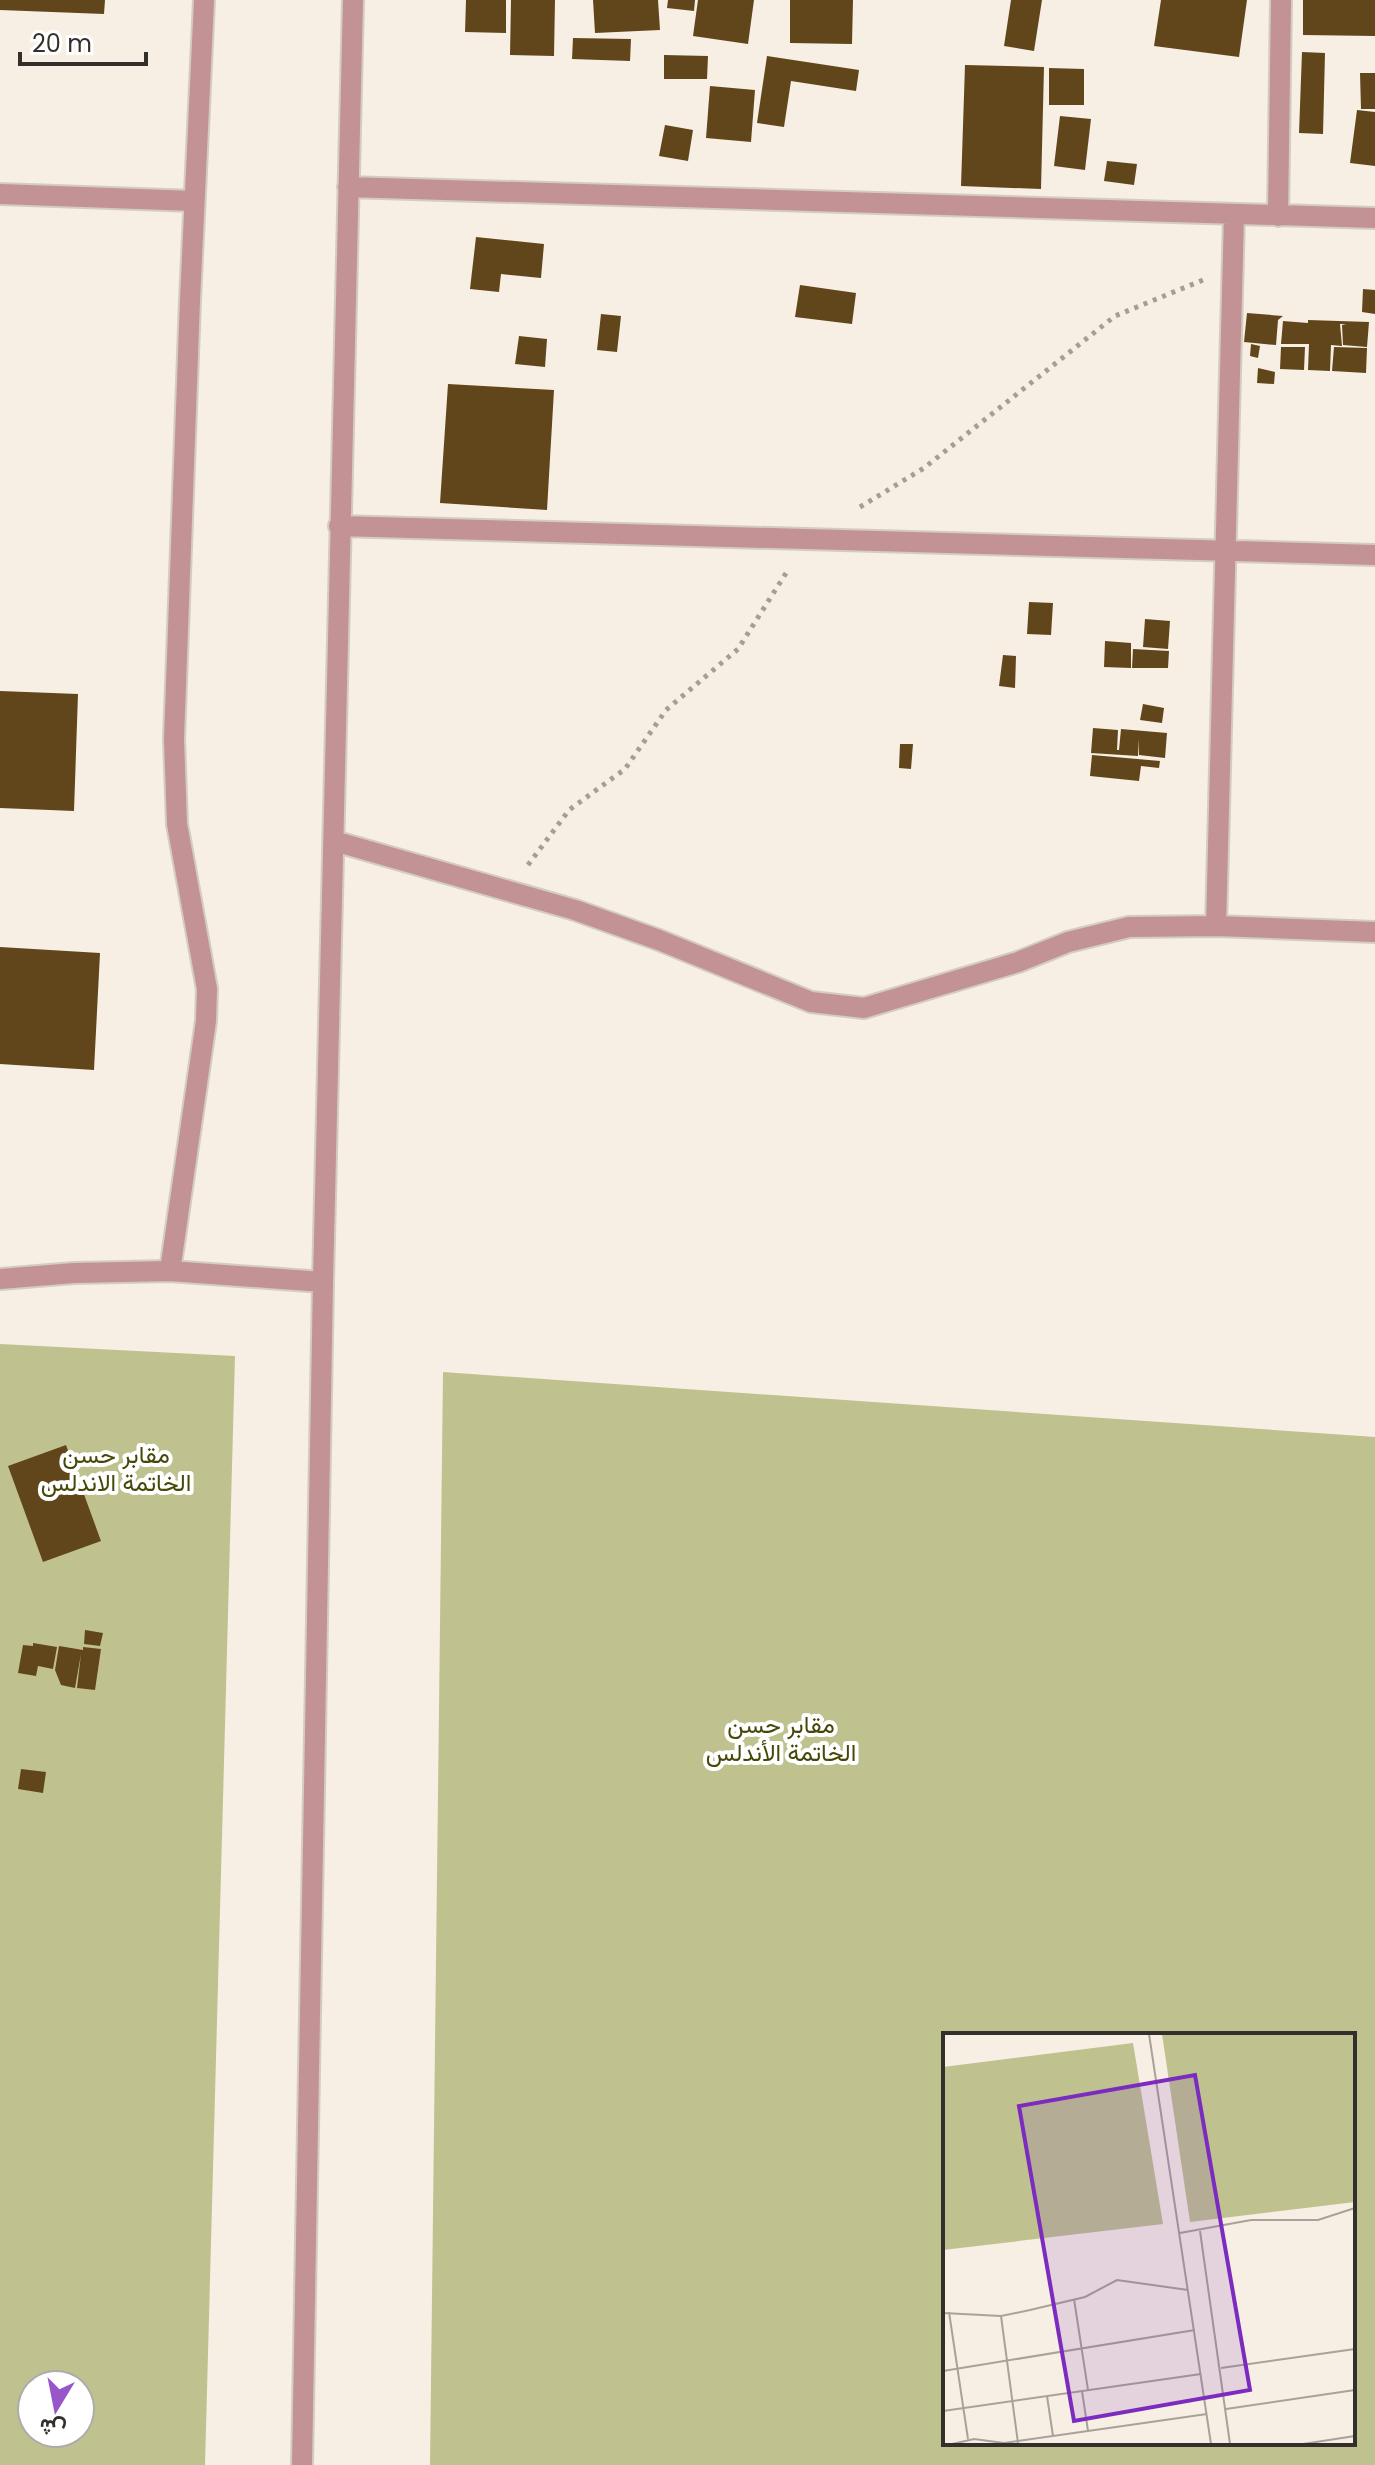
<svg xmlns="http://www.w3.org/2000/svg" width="1375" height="2465" font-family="Poppins,Vazirmatn,sans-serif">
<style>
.green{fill:#bfc28f;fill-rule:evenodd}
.building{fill:#61461b}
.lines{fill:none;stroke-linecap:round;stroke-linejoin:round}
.minor-casing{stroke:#d4ccc2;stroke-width:24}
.path{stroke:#a49e95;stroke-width:5;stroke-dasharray:4 6;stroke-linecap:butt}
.minor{stroke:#c29294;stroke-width:20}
.labels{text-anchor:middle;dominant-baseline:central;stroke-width:8;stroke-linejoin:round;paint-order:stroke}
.park-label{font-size:24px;fill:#474708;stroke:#fff}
.inset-road{fill:none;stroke:#a9a299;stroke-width:2}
.view{fill:#7b2cbf;fill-opacity:0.15;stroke:#7b2cbf;stroke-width:4}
.inset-edge{fill:none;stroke:#332f2b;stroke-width:4}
</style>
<rect width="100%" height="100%" fill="#f7efe3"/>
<path class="green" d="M0,1344L235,1356L205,2465H0ZM32,2385H80V2433H32Z
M443,1372L1375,1437V2465H430ZM945,2035H1353V2443H945Z"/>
<path class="building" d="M0,0H105L104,14L0,10Z
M466,0H506V33L465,32Z
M511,0H555L554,56L510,55Z
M593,0H658L660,30L595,33Z
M668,0H695L694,11L667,8Z
M698,0H754L748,44L693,36Z
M790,0H853L852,44L790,43Z
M1011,0H1042L1034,51L1004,46Z
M1161,0H1247L1239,57L1154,46Z
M1303,0H1375V36L1303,35Z
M573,38L631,39L630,61L572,59Z
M1302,52L1325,53L1323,134L1299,133Z
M664,55L708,56L707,79H664Z
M767,56L859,70L856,91L791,81L784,127L757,123Z
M965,65L1044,67L1041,189L961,186Z
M1049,68L1084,69V105H1049Z
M1360,73H1375V109H1361Z
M710,86L755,90L751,142L706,138Z
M1357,110L1375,112V166L1350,163Z
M1060,116L1091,119L1085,170L1054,166Z
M665,125L693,130L688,161L659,156Z
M1107,161L1137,164L1134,185L1104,181Z
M476,237L544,244L541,278L501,274L499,292L470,289Z
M800,285L856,293L852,324L795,317Z
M1363,289L1375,290V314L1362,312Z
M1247,313L1283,316L1278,320L1276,345L1244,342Z
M601,314L621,316L617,352L597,350Z
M1308,320L1369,322L1367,347L1343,345L1342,325L1346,324H1336H1340L1342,346L1331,345L1330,371L1308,370L1309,344H1281L1283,321L1308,323Z
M519,336L547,339L545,367L515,364Z
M1251,344L1260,346L1258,358L1250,356Z
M1281,347H1305L1304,370L1280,369Z
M1334,347L1367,348L1366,373L1332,371Z
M1258,368L1275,372L1274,384L1257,383Z
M448,384L554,390L547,510L440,503Z
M1029,602L1053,603L1051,635L1027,634Z
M1145,619L1170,621L1168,649L1143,647Z
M1105,641L1131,643V668L1104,667Z
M1133,649L1169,651L1168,668H1132Z
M1003,655L1016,656L1015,688L999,686Z
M0,691L78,694L74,811L0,808Z
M1143,704L1164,708L1162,723L1140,720Z
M1093,728L1118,730L1117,750H1119L1121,729L1167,733L1165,758L1139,755V739L1138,756L1091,753Z
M900,744H913L911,769L899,768Z
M1092,755L1160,761L1159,768L1141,766L1139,781L1090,776Z
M0,947L100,953L94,1070L0,1064Z
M66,1445L101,1541L43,1562L8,1466Z
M85,1630L103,1633L100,1646L84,1644Z
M33,1643L57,1647L53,1669L38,1666L36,1676L18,1673L23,1645L33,1646Z
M59,1646L83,1650V1647L101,1649L95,1690L77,1688L81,1654L75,1688L61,1685L55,1670Z
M21,1769L46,1772L43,1793L18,1789Z"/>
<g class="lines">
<defs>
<path id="minor" d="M348,187L1375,218
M0,194L194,201
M1278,216L1281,0
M339,526L1375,555
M334,841L575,910L659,940L811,1002L864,1008L1018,962L1068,942L1129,927L1216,926L1375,932
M1216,926L1234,214
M170,1271L206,1021L207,989L177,824L174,739L190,300L204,0
M0,1279L74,1273L170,1271L323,1282
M302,2465L323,1282L353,0"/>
</defs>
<use href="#minor" class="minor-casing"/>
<path class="path" d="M860,507L924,468L1115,316L1203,280
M528,865L569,810L625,769L666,710L738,649L788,570"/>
<use href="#minor" class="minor"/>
</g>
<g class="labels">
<g class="park-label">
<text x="116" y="1454">مقابر حسن<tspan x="116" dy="28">الخاتمة الاندلس</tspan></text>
<text x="781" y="1724">مقابر حسن<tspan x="781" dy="28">الخاتمة الأندلس</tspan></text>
</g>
</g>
<g transform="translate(943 2033)">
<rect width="412" height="412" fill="#f7efe3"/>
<path d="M219,1H412V169L247,189ZM190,10L220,191L0,217V34Z" fill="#bfc28f"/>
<path class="inset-road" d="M206,1L268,411M257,198L287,411M237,200L308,187H375L412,175M131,266L145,357M6,279L25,406M0,280L58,283L87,277L142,264L174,247L245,257M58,283L75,410M278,335L412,316M0,338L252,297M139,358L145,398M104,363L110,403M283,376L412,357M0,378L258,341M9,411L31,406L61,410L264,381M360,411L412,403"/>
<path class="view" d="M252,42L307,357L131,388L76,73Z"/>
<rect width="412" height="412" class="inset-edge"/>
</g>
<g transform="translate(56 2409) rotate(190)"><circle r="38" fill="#ffffff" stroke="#adacaa" stroke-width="2"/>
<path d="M0-6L14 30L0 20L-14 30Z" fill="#9856cb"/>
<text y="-12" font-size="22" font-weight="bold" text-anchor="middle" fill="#332f2b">ش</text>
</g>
<path d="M20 52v12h126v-12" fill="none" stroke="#332f2b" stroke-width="4"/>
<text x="32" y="52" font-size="24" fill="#332f2b" stroke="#ffffff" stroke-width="6" paint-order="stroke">20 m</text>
</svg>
